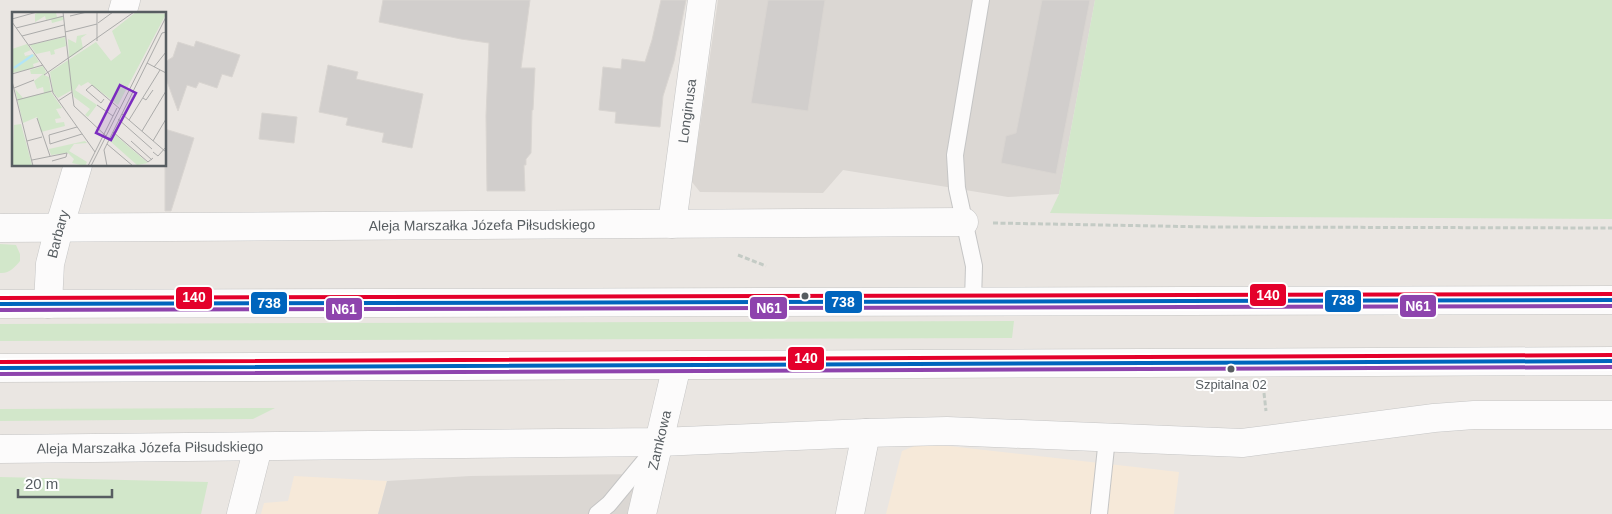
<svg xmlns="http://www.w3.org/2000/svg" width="1612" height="514" font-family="Arial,sans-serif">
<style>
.commercial{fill:#f6e9d9}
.industrial{fill:#dbd7d3}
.green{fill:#d2e7ca}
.building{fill:#d1cecc;stroke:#d9d5d1}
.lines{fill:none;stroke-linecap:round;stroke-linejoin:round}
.service-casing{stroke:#c5c5c5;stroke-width:18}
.minor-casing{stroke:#c5c5c5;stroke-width:29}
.secondary-casing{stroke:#c4c4c3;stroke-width:29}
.path{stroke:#c4cbc5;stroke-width:3;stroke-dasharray:5 2.5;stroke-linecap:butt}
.service{stroke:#fcfbfb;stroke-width:16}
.minor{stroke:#fcfbfb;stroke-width:28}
.secondary{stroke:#fcfbfb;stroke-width:28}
.bus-1-casing{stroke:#fff;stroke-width:8}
.bus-2-casing{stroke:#fff;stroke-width:8}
.bus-3-casing{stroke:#fff;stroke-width:8}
.bus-1{stroke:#0065bd;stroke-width:4}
.bus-2{stroke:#8e44ad;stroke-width:4}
.bus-3{stroke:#e4002b;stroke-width:4}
.bus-dot{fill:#575d61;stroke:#fff;stroke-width:2}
.labels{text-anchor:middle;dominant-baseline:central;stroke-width:4;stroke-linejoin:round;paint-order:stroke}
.bus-label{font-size:13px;fill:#575d61;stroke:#fff}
.street-label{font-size:14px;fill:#575d61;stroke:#fff}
.inset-river{fill:none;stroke:#b3e5f6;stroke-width:2.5}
.inset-road{fill:none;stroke:#ababaa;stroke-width:1}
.view{fill:#7b2cbf;fill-opacity:0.15;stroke:#7b2cbf;stroke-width:2.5}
.inset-edge{fill:none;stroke:#575d61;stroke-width:2.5}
.line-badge{stroke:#fff;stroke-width:2}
.badge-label{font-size:14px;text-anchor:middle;font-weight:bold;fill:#fff}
</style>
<rect width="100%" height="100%" fill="#eae6e2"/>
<path class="commercial" d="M922,443L1179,472L1174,514H886L902,451Z
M294,476L387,481L378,514H261L264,503L288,501Z"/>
<path class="industrial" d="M718,0H1095L1059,194L1008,197L843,170L823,193L700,192L692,182Z
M644,474L634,514H378L387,481L470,476Z"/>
<path class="green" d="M1095,0H1612V219L1256,217L1050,213L1059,194Z
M0,244L16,245L20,254V261C15,267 9,274 0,273Z
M1014,321L1012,338L0,341V324Z
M275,408L253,419L0,421V409Z
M0,477L208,482L201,514H0Z"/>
<path class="building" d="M383,0H530L521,68H535L533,110H532L531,153L526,159V165H524L525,191H487L486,116L489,43L461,39L379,22Z
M661,0H686L674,61L663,96L660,127L615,123L616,112L599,110L603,67L621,69L622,59L645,62L652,40Z
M768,0H825L808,111L751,103Z
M1042,0H1090L1056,174L1001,163L1006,136L1016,133Z
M196,41L240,55L232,77L222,74L217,88L199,82L196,88L187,85L178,111L165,76V62L173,57L178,42L194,47Z
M328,65L358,72L356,79L423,94L412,148L382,142L384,133L346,125L348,118L319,112Z
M262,113L297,117L294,143L259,139Z
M165,129L194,138L171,211H165Z"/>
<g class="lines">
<defs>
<path id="service" d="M973,301L974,266L957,188L955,155L981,0
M597,514L609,504L652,452
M1099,514L1107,438"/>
<g id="minor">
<path d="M122,14L126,0"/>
<path id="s1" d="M672,224L702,0"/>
<path id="s2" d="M0,228L964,222"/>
<path id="s3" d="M48,304L50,264L59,228L78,165"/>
<path id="s4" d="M0,449L660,442L866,433L947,431L1242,443L1434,418L1474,415H1612"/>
<path d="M241,514L258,447"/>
<path id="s5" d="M642,514L677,365"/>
<path d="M850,514L866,433"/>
</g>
<path id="secondary" d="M0,304L1612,300
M0,368L1612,361"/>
</defs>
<use href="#service" class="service-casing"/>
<use href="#minor" class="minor-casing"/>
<use href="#secondary" class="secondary-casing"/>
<path class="path" d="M993,223L1212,227L1612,228
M738,255L766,266
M1264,393L1266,411"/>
<use href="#service" class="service"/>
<use href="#minor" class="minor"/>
<use href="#secondary" class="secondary"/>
<defs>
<path id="bus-1" d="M0,304L1612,300
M0,368L1612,361"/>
<path id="bus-2" d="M0,310L1612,306
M0,374L1612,367"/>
<path id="bus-3" d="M0,298L1612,294
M0,362L1612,355"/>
</defs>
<use href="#bus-1" class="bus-1-casing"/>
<use href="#bus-2" class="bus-2-casing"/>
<use href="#bus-3" class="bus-3-casing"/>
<use href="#bus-1" class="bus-1"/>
<use href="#bus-2" class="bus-2"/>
<use href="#bus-3" class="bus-3"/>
</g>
<g class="bus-dot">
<circle cx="805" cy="296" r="4.5"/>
<circle cx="1231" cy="369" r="4.5"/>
</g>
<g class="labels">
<g class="bus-label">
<text x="1231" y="384">Szpitalna 02</text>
</g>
<g class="street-label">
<text stroke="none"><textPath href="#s1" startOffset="114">Longinusa</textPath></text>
<text stroke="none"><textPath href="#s2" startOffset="482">Aleja Marszałka Józefa Piłsudskiego</textPath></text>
<text stroke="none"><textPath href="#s3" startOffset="71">Barbary</textPath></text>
<text stroke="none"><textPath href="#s5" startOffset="76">Zamkowa</textPath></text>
<text stroke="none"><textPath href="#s4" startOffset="150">Aleja Marszałka Józefa Piłsudskiego</textPath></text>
</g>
</g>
<g transform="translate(12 12)">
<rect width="154" height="154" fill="#eae6e2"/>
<path d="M27,0H49L44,1L45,5L51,4V8L40,11L39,7L34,8L33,4L23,10V2ZM124,0L154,2L106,93L76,70L69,74L67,72L63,78L85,93L76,105L73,103L78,97L62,85L60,78L46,86L41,80L38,60L84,30L99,49L109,41L100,19ZM75,22L69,26L71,37L57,46L56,27L64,31L65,24ZM53,25L54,34L42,38L43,42L39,43L38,39L24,42L18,33ZM15,32L19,38L12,41L13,44L22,42L27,50L21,52L22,56L0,61V37ZM31,54L34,60L32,63L37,65L39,80L50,96L44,97L49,106L43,107L44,111L52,110L53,114L29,120L25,105L11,111L3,77L11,86L32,81L31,75L25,77L22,69L31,62H19L18,58ZM9,112L20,153L0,154L2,113ZM102,122L136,151L125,153L98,129ZM73,129L75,131L62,132L57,139L75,150L73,154L60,151L62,147L56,141L39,143L37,137Z" fill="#d2e7ca"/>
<path class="inset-river" d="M2,56L21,43"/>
<path class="inset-road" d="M51,0L60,80M58,4L75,0M0,7L25,0M0,10L37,62L41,81L83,140M86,11L101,0M4,16L52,4M53,20L85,12M10,24L52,13M85,29V0M17,33L54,24M135,51L154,61M142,55L154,40M0,62L31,53M32,63L122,0M0,69L21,154M2,76L22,68M131,86L134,88L141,78M92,87L89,91L74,78L80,73L108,97M5,88L40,79M46,89L60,80L62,94L94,124M85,93L101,104M110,102L154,140M25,106L38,144M106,107L140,137M117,108L148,58M65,115L37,123L38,132L70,122M130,119L154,79M101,120L136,150L141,146M15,129L30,125M119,129L140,148M141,129L154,107M95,132L121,154M141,140L146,144L154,135M20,148L55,141L54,145L40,149M76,154L105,96M79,154L154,5M95,154L92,138L150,21L154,20"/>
<path class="view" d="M108,73L124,81L99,128L84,121Z"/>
<rect width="154" height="154" class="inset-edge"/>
</g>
<g class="line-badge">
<rect x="1249" y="283" width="38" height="24" rx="5" fill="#e4002b"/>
<rect x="175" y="286" width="38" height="24" rx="5" fill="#e4002b"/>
<rect x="1324" y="289" width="38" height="24" rx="5" fill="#0065bd"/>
<rect x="824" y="290" width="39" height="24" rx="5" fill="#0065bd"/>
<rect x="250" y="291" width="38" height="24" rx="5" fill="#0065bd"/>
<rect x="1399" y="294" width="38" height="24" rx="5" fill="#8e44ad"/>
<rect x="749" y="296" width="39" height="24" rx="5" fill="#8e44ad"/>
<rect x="325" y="297" width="38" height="24" rx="5" fill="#8e44ad"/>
<rect x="787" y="346" width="38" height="25" rx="5" fill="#e4002b"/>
</g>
<g class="badge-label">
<text x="1268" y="300">140</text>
<text x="194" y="302">140</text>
<text x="1343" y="305">738</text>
<text x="843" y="307">738</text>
<text x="269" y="308">738</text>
<text x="1418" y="311">N61</text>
<text x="769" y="313">N61</text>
<text x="344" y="314">N61</text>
<text x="806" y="363">140</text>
</g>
<path d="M18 489v8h94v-8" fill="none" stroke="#575d61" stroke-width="2.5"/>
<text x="25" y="489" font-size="15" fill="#575d61" stroke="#ffffff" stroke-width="4" paint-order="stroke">20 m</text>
</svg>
